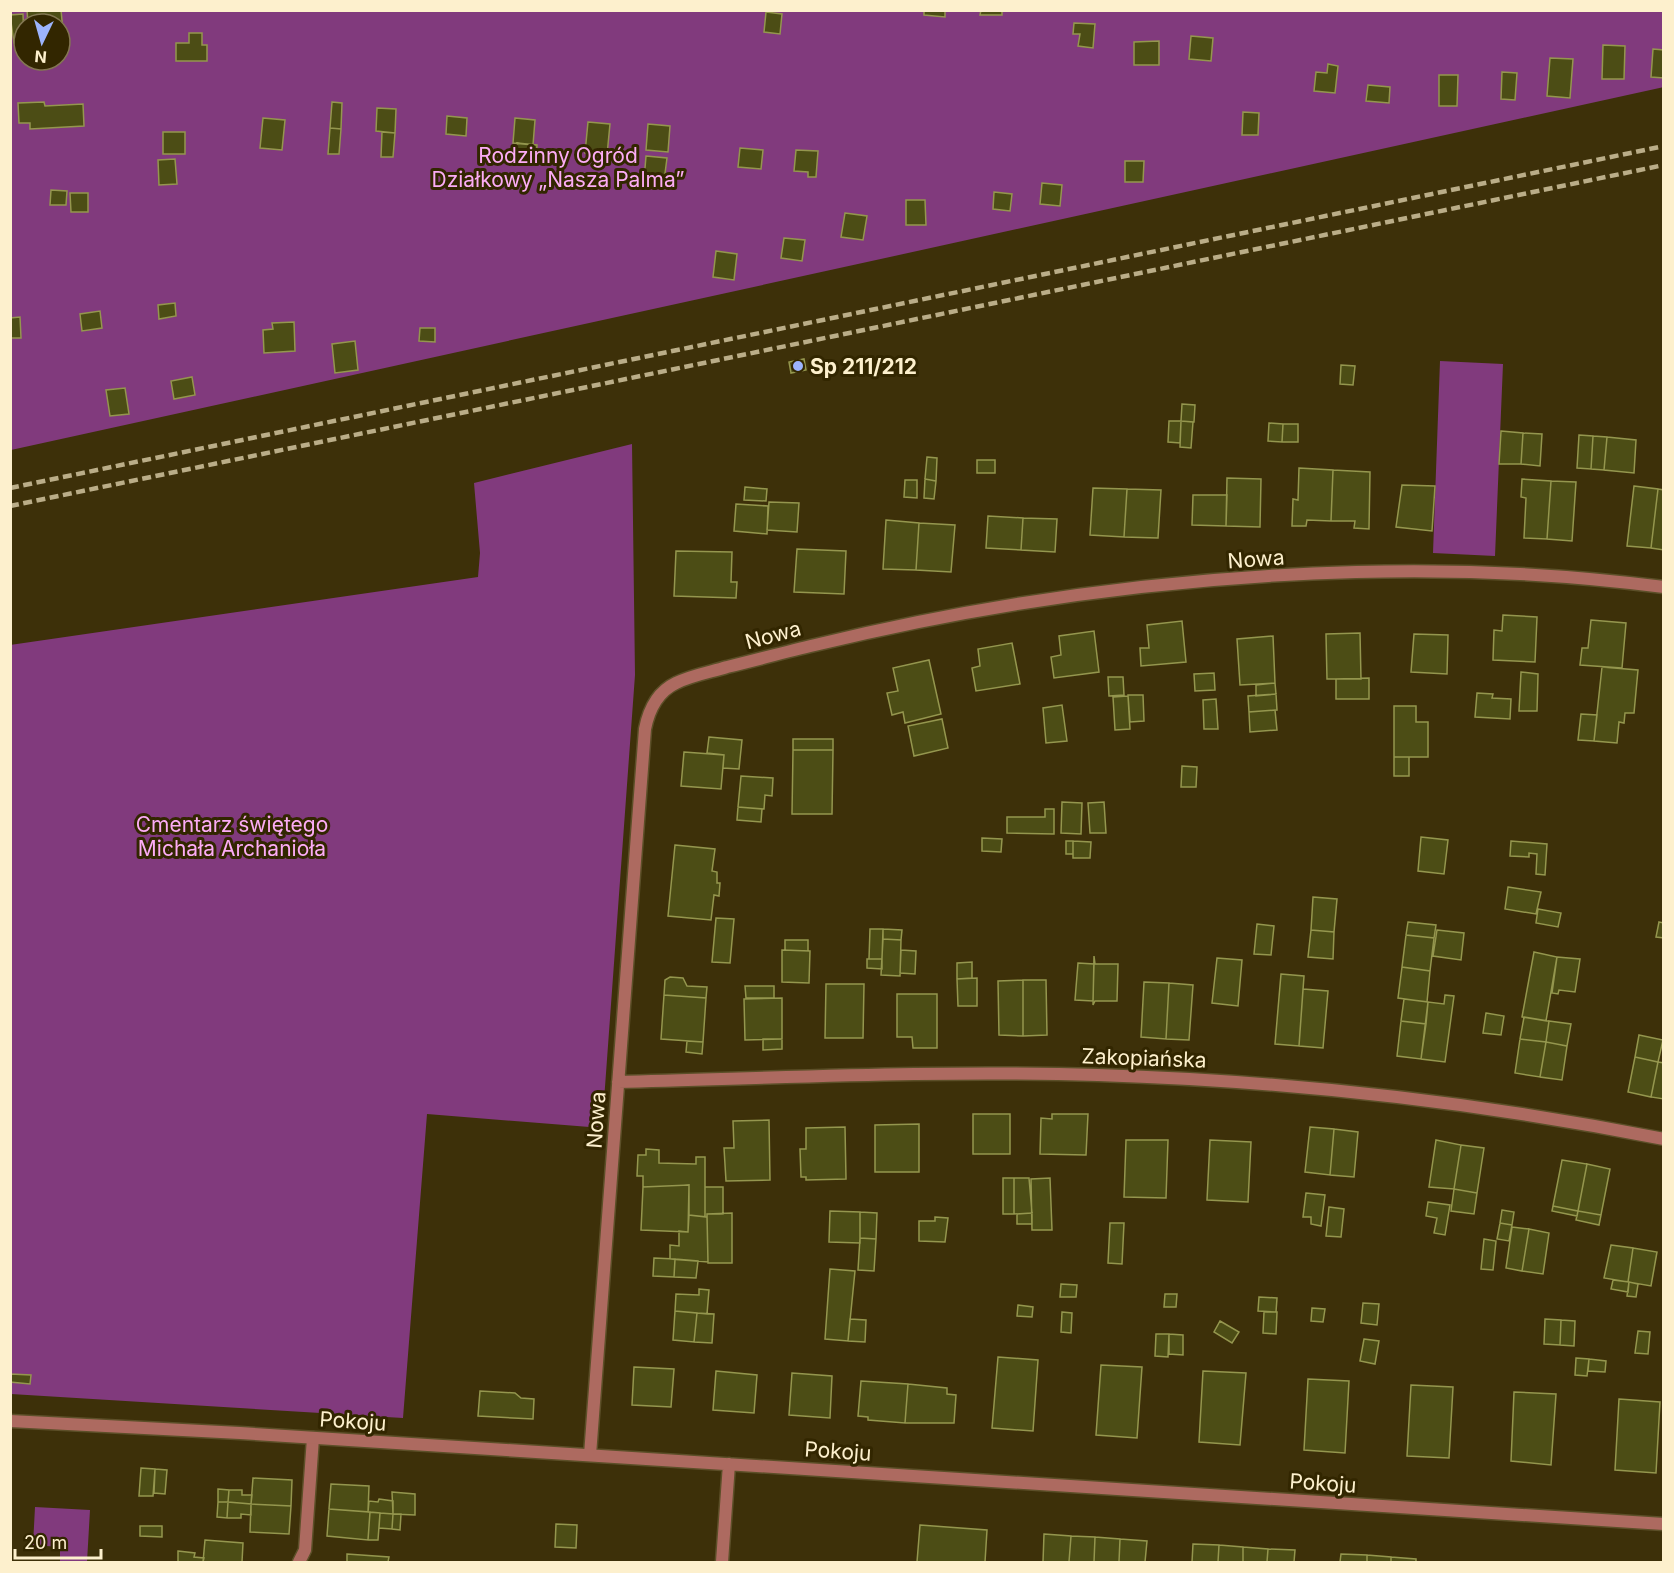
<svg xmlns="http://www.w3.org/2000/svg" width="1674" height="1573" font-family="Inter,sans-serif">
<style>
.green{fill:#813a7d;fill-rule:evenodd}
.building{fill:#4c4d15;stroke:#94964e;stroke-width:1.5}
.lines{fill:none;stroke-linecap:round;stroke-linejoin:round}
.service-casing{stroke:#5c4f28;stroke-width:15}
.minor-casing{stroke:#5c4f28;stroke-width:15}
.service{stroke:#ad6a60;stroke-width:12}
.minor{stroke:#ad6a60;stroke-width:12}
.rail{stroke:#baad88;stroke-width:4.5;stroke-dasharray:9 4.5;stroke-linecap:butt}
.poi-dot{fill:#9cb4fd;stroke:#322600;stroke-width:2}
.labels{text-anchor:middle;dominant-baseline:central;stroke-width:6;stroke-linejoin:round;paint-order:stroke}
.park-label{font-size:21px;fill:#fcacf5;stroke:#322600}
.poi-label{font-size:21px;font-weight:bold;fill:#fdf0cd;stroke:#322600;text-anchor:start}
.street-label{font-size:21px;fill:#fdf0cd;stroke:#322600}
</style>
<rect width="100%" height="100%" fill="#3d3009"/>
<path class="green" d="M1663,10L1664,87L11,450L10,11ZM24,24H60V60H24Z
M1440,361L1503,364L1495,556L1433,553Z
M632,444L635,675L602,1128L427,1114L403,1418L11,1394L10,645L478,577L480,553L474,483Z
M35,1507L90,1510L87,1562H60V1547L33,1545Z"/>
<path class="building" d="M27,10H61L63,31L60,32V24H28Z
M924,10H945V17L924,15Z
M981,10H1002V15H980Z
M766,12L782,14L780,34L764,32Z
M23,14L24,42L14,43L10,15Z
M1074,23L1095,24L1093,48L1078,46L1080,34H1073Z
M189,33H202V45H207V61H176V43H189Z
M1191,36L1213,38L1211,61L1189,59Z
M1159,41V65H1134V42Z
M1603,45L1625,46L1624,79H1602Z
M1653,49L1664,50V78L1651,77Z
M1550,58L1573,59L1570,98L1547,96Z
M1328,64L1338,66L1335,93L1314,91L1316,72L1327,73Z
M1502,72L1517,73L1515,100L1501,99Z
M1439,75H1458L1457,106H1439Z
M1368,85L1390,87L1389,103L1366,101Z
M44,102L45,106L83,104L84,126L30,129V123H19L18,103Z
M332,102L342,103L341,129L330,128Z
M377,108L396,109L395,133L376,131Z
M1243,112L1259,113L1258,135H1242Z
M447,116L467,118L466,136L446,134Z
M263,118L285,120L282,150L260,148Z
M515,118L535,120L533,145L513,143Z
M588,122L610,124L607,155L585,153Z
M648,124L670,126L668,152L646,150Z
M330,128L341,129L339,154H328Z
M163,132H185V154H163Z
M382,132L395,133L393,157H381Z
M517,143L537,145L536,163L516,161Z
M740,148L763,150L761,169L738,167Z
M796,150L818,151L816,177H808V172L794,171Z
M646,156L667,158L664,181L644,180Z
M175,159L177,184L159,185L158,160Z
M1125,161H1144L1143,182H1125Z
M1042,183L1062,185L1060,206L1040,204Z
M51,190L67,191L66,205H50Z
M994,192L1012,194L1010,211L993,209Z
M70,193H88V212H71Z
M906,200H925L926,225H906Z
M845,213L867,216L863,240L841,237Z
M784,238L805,240L802,261L781,258Z
M716,251L737,254L734,280L713,277Z
M175,303L176,316L159,319L158,305Z
M100,311L102,328L82,331L80,314Z
M20,317L21,338H10V318Z
M294,322L295,351L264,353L263,330L273,329L272,323Z
M420,328H435V342L419,341Z
M355,341L358,370L335,373L332,344Z
M804,359L806,370L791,373L789,362Z
M1341,365L1355,366L1353,385L1340,384Z
M192,377L195,395L174,399L171,381Z
M125,388L129,414L110,416L106,390Z
M1182,404L1195,405L1194,422L1181,421Z
M1169,421H1181L1180,443L1168,442Z
M1181,421L1193,422L1191,448L1180,447Z
M1269,423L1283,424L1282,442L1268,441Z
M1283,424H1298V442H1282Z
M1501,431L1523,433L1521,464H1499Z
M1523,433L1542,434L1540,466L1521,464Z
M1579,435L1593,436L1591,469L1577,468Z
M1593,436L1607,437L1604,470L1591,469Z
M1607,437L1636,440L1634,473L1604,470Z
M927,457L937,458L936,481L925,479Z
M977,460H995V473H977Z
M1299,468L1333,470L1331,521L1307,520L1306,526H1292L1293,499L1298,500Z
M1333,470L1370,472L1369,529L1354,528L1355,521H1331Z
M1227,478L1261,479L1260,527L1226,526Z
M925,479L936,481L934,499L924,498Z
M1522,479L1551,481L1547,539L1524,538L1526,498L1521,497Z
M905,480H917V498L904,497Z
M1551,481L1576,482L1572,541L1547,539Z
M1402,485L1435,486L1432,531L1396,527Z
M1634,486L1658,489L1651,548L1627,546Z
M745,487L767,489L766,501L744,500Z
M1093,488L1127,489L1124,537L1090,535Z
M1127,489L1161,490L1158,538L1124,537Z
M1658,489L1664,490V550L1651,548Z
M1193,495H1227L1226,526L1192,525Z
M769,502L799,503L797,532L767,530Z
M736,504L768,506L767,534L734,531Z
M988,516L1023,518L1021,550L986,548Z
M1023,518L1057,519L1055,552L1021,550Z
M886,520L919,523L916,570L883,569Z
M919,523L955,525L951,572L916,570Z
M797,549L846,551L844,594L794,592Z
M676,551L732,552L731,582H737L736,598L674,596Z
M1503,615L1537,617L1535,662L1493,660L1494,630L1502,631Z
M1591,620L1626,623L1622,668L1580,665L1582,648H1588Z
M1182,621L1186,662L1141,666L1140,648H1149L1147,625Z
M1094,631L1099,672L1054,678L1051,657L1061,655L1059,636Z
M1360,633L1361,679H1327L1326,634Z
M1414,634L1448,635L1447,674L1411,672Z
M1273,636L1275,683L1240,685L1237,639Z
M1012,643L1020,684L976,691L972,668L980,666L978,649Z
M929,660L941,714L905,723L903,712L892,715L887,693L898,691L893,668Z
M1602,667L1638,670L1634,713H1625L1624,723L1619,722L1617,743L1594,741Z
M1521,672L1538,674L1537,711H1519Z
M1214,673L1215,690L1195,691L1194,674Z
M1108,677H1123L1124,695L1109,696Z
M1369,678V699H1336V679Z
M1275,683L1276,694L1256,696V685Z
M1477,693L1493,694L1492,698L1511,699L1510,719L1475,717Z
M1276,694L1277,710L1249,712L1248,696Z
M1128,695H1143L1144,721L1130,722Z
M1128,696L1130,729L1115,730L1113,697Z
M1216,699L1218,729H1204L1203,700Z
M1062,705L1067,741L1046,743L1043,708Z
M1394,706H1416V722H1428V757H1394Z
M1275,710L1277,730L1250,732L1249,712Z
M1581,714L1597,715L1594,741L1578,740Z
M942,719L948,748L914,756L908,726Z
M709,737L742,740L739,769L723,768L724,755L707,753Z
M793,739H833V750H793Z
M793,750H833L832,814H792Z
M684,752L724,755L721,789L681,786Z
M1394,757H1409V776H1394Z
M1182,766L1197,767L1196,787H1181Z
M741,776L773,778L772,796L765,795L764,809L738,807Z
M1062,802L1082,803L1081,834L1061,833Z
M1104,802L1106,833H1090L1088,803Z
M738,807L762,809L761,822L737,820Z
M1045,809H1054V834L1007,833V817H1045Z
M1421,837L1448,840L1444,874L1418,871Z
M982,838L1002,839L1001,852L982,851Z
M1066,841H1073V854H1066Z
M1073,841L1091,842L1090,858H1073Z
M1511,841L1547,844L1545,875L1536,874L1537,854L1529,853V857L1510,856Z
M675,845L715,849L712,871L717,872V883H720L719,896L714,895L711,920L668,916Z
M1508,887L1541,892L1536,914L1505,909Z
M1313,897L1337,899L1334,932L1311,930Z
M1538,909L1561,913L1558,927L1536,923Z
M716,918L734,919L730,963L712,962Z
M1408,922L1436,925L1434,938L1406,935Z
M1659,922L1664,923V938L1656,937Z
M1257,924L1274,926L1271,955L1254,954Z
M870,929H883L882,959H869Z
M883,929L902,930L901,940L883,939Z
M1311,930L1334,932L1333,959L1308,957Z
M1437,930L1464,933L1461,960L1433,956Z
M1406,935L1434,938L1430,971L1402,967Z
M883,939L901,940L900,976L881,975Z
M785,940H808V951L785,950Z
M782,950L810,951L809,983L782,982Z
M901,950L916,951L915,974L900,973Z
M1534,952L1557,957L1546,1021L1522,1017Z
M1094,956L1095,964H1118L1117,1001H1095L1093,1005Z
M1557,957L1580,959L1575,992L1559,990L1558,994L1552,993Z
M1217,958L1242,960L1238,1006L1212,1003Z
M867,959H882V969L867,968Z
M972,962V978L957,979V963Z
M1078,963L1094,964L1093,1001L1075,1000Z
M1402,967L1430,971L1427,1002L1398,998Z
M1281,974L1304,976L1299,1046L1275,1044Z
M670,977L683,978L687,986L707,987L706,998L664,995L665,980Z
M977,978V1006H958L957,979Z
M1023,980H1046L1047,1035L1023,1036Z
M1023,980V1036L999,1035L998,981Z
M1144,982L1169,983L1166,1039L1141,1037Z
M1169,983L1193,985L1189,1040L1166,1039Z
M826,984H864L863,1038H825Z
M745,986H774V998H746Z
M1303,989L1328,991L1323,1048L1299,1046Z
M897,994H937V1048H913L912,1037H897Z
M664,995L706,998L703,1042L661,1039Z
M1445,995L1454,996L1445,1062L1421,1059L1428,1002L1444,1004Z
M782,998V1039L745,1040L744,999Z
M1404,999L1428,1002L1426,1024L1401,1021Z
M1486,1013L1504,1016L1501,1035L1483,1033Z
M1524,1017L1549,1021L1546,1042L1520,1039Z
M1401,1021L1426,1024L1421,1059L1397,1056Z
M1549,1021L1571,1024L1567,1046L1546,1042Z
M1639,1035L1663,1040L1658,1062L1635,1057Z
M763,1039H782V1049L763,1050Z
M1520,1039L1546,1042L1540,1077L1515,1073Z
M687,1041L703,1042L702,1054L686,1052Z
M1546,1042L1567,1046L1562,1080L1540,1077Z
M1635,1057L1658,1062L1651,1097L1628,1092Z
M1658,1062L1664,1063V1099L1651,1097Z
M973,1114H1010V1154H973Z
M1052,1114H1088L1086,1155L1040,1154L1041,1118L1052,1119Z
M769,1120L770,1180L726,1181L724,1148H734L733,1121Z
M919,1124V1172H875V1125Z
M845,1127L846,1179L806,1180V1177H801L800,1149H806V1128Z
M1310,1127L1334,1129L1330,1175L1305,1172Z
M1334,1129L1358,1132L1354,1177L1330,1175Z
M1126,1140H1168L1166,1198L1124,1197Z
M1210,1140L1251,1142L1248,1202L1207,1200Z
M1436,1140L1461,1145L1454,1189L1429,1187Z
M1461,1145L1484,1148L1477,1193L1454,1189Z
M646,1149L659,1150V1163L696,1164V1157H705V1217L689,1215V1185L643,1187V1176H637L638,1155H646Z
M1562,1160L1587,1164L1578,1211L1553,1206Z
M1587,1164L1610,1169L1601,1215L1578,1211Z
M1003,1178H1014V1214H1003Z
M1014,1178H1029L1032,1213L1014,1214Z
M1050,1178L1052,1230H1032L1031,1179Z
M689,1185L688,1232L641,1230L643,1187Z
M705,1187H723V1214H707V1217H705Z
M1454,1189L1477,1193L1474,1214L1451,1211Z
M1306,1193L1325,1195L1321,1226L1311,1224V1217H1303Z
M1428,1202L1450,1205L1445,1235L1434,1233L1437,1218L1426,1216Z
M1553,1206L1578,1211L1577,1216L1552,1211Z
M1329,1207L1344,1209L1341,1237L1326,1236Z
M1502,1210L1514,1212L1512,1225L1500,1223Z
M830,1211L860,1212V1243L829,1242Z
M1578,1211L1601,1215L1599,1225L1576,1220Z
M860,1212L877,1213L876,1239L860,1238Z
M732,1213V1263H708L707,1214Z
M1032,1213V1224H1017V1214Z
M689,1215L707,1217L708,1262L670,1259V1245L679,1246V1231L688,1232Z
M935,1217L948,1218L945,1242L919,1241V1221H935Z
M1110,1223H1124L1122,1264L1108,1263Z
M1500,1223L1512,1225L1509,1241L1497,1239Z
M1512,1227L1529,1229L1522,1271L1506,1268Z
M1529,1229L1549,1233L1543,1274L1522,1271Z
M860,1238L876,1239L874,1271L858,1270Z
M1484,1239L1496,1241L1493,1270L1481,1269Z
M1611,1245L1633,1248L1628,1282L1604,1278Z
M1633,1248L1657,1252L1651,1286L1628,1282Z
M654,1258L675,1259L674,1277L653,1276Z
M675,1259L698,1261L696,1278L674,1277Z
M830,1269L855,1271L848,1341L825,1339Z
M1613,1280L1629,1282L1628,1292L1611,1289Z
M1629,1282L1638,1284L1636,1297L1627,1296Z
M1061,1284L1077,1285L1076,1297H1060Z
M699,1289L709,1290L707,1314L675,1311L676,1294L699,1295Z
M1165,1294H1177L1176,1307H1164Z
M1259,1297L1277,1298L1276,1312L1258,1311Z
M1363,1303L1379,1304L1377,1325L1361,1323Z
M1018,1305L1033,1307L1032,1317L1017,1316Z
M1312,1308L1325,1309L1323,1322L1311,1321Z
M675,1311L697,1313L694,1342L673,1340Z
M1062,1312L1072,1313L1071,1333L1061,1332Z
M1264,1312H1277L1276,1334L1263,1333Z
M697,1313L714,1314L712,1343L694,1342Z
M850,1319L866,1320L865,1342L848,1341Z
M1545,1319L1561,1320L1560,1345L1544,1344Z
M1561,1320L1575,1321L1574,1346L1560,1345Z
M1220,1321L1239,1332L1232,1343L1214,1332Z
M1638,1331L1650,1332L1648,1354L1635,1353Z
M1156,1334H1169L1168,1357L1155,1356Z
M1169,1334L1183,1335V1355L1169,1354Z
M1364,1339L1379,1341L1375,1364L1360,1361Z
M998,1357L1038,1360L1033,1431L992,1428Z
M1576,1358L1589,1359L1587,1376L1575,1375Z
M1589,1359L1606,1361L1605,1372L1588,1371Z
M1101,1365L1142,1367L1137,1438L1096,1435Z
M634,1367L674,1369L671,1407L632,1405Z
M716,1371L757,1375L754,1413L713,1410Z
M1203,1371L1246,1373L1240,1445L1199,1442Z
M792,1373L832,1376L830,1418L789,1415Z
M10,1374L31,1375L30,1384L10,1382Z
M1308,1379L1349,1381L1345,1453L1304,1450Z
M861,1381L908,1384L905,1423L868,1420V1417L858,1416Z
M908,1384L947,1388V1394L956,1395L954,1423H905Z
M1411,1385L1453,1387L1449,1458L1407,1456Z
M480,1391L515,1393L521,1398L534,1399L533,1419L478,1416Z
M1514,1392L1556,1394L1551,1465L1511,1461Z
M1619,1399L1660,1402L1656,1473L1615,1470Z
M141,1468L155,1469L153,1496H139Z
M155,1469L167,1470L165,1494L154,1493Z
M253,1478L292,1480L291,1506L251,1504Z
M331,1484L369,1486L368,1512L329,1509Z
M218,1489L229,1490L228,1502H218Z
M229,1490H242V1495H252L251,1504L228,1502Z
M392,1492L415,1494V1515L393,1514Z
M379,1499L393,1501V1514L368,1512L369,1501L378,1502Z
M218,1502H228L227,1518L217,1517Z
M228,1502L251,1504V1515L241,1514V1518H227Z
M251,1504L291,1506L289,1534L250,1532Z
M329,1509L370,1512L368,1540L327,1536Z
M370,1512L380,1513L378,1540H368Z
M380,1513L393,1514L392,1529L379,1528Z
M393,1514H401L400,1530L392,1529Z
M556,1524L577,1525L576,1548L555,1547Z
M920,1525L987,1530L985,1562H917Z
M140,1526H162V1537L140,1536Z
M1044,1534L1071,1536L1069,1562H1043Z
M1071,1536L1095,1537L1094,1562H1069Z
M1095,1537L1120,1539L1119,1562H1094Z
M1120,1539L1147,1541L1145,1562H1119Z
M205,1540L243,1543L242,1562H203Z
M1193,1544L1219,1545L1218,1562H1192Z
M1219,1545L1243,1547V1562H1218Z
M1243,1547L1268,1549L1267,1562H1243Z
M1268,1549L1295,1550L1294,1562H1267Z
M178,1551L195,1553L194,1557L204,1558L203,1562H178Z
M347,1554L389,1557L388,1562H347Z
M1341,1554L1367,1555V1562H1340Z
M1367,1555L1391,1557V1562H1367Z
M1391,1557L1416,1559V1562H1391Z"/>
<g class="lines">
<defs>
<path id="service" d="M299,1562L305,1550L313,1438"/>
<path id="minor" d="M618,1082C778,1078 938,1070 1098,1075C1288,1081 1477,1102 1664,1139
M10,1421L240,1433L1664,1524
M590,1455L645,729C649,709 657,692 676,683C692,675 711,672 727,667C756,660 785,652 815,645C991,602 1174,577 1356,572C1458,569 1562,574 1664,587
M722,1562L729,1464"/>
</defs>
<use href="#service" class="service-casing"/>
<use href="#minor" class="minor-casing"/>
<use href="#service" class="service"/>
<use href="#minor" class="minor"/>
<path class="rail" d="M10,488L1664,146
M10,506L1664,165"/>
</g>
<circle class="poi-dot" cx="798" cy="366" r="6"/>
<g class="labels">
<g class="park-label">
<text x="558" y="155">Rodzinny Ogród<tspan x="558" dy="24">Działkowy „Nasza Palma”</tspan></text>
<text x="232" y="824">Cmentarz świętego<tspan x="232" dy="24">Michała Archanioła</tspan></text>
</g>
<g class="poi-label">
<text x="810" y="366">Sp 211/212</text>
</g>
<g class="street-label">
<text transform="translate(1256 559) rotate(-4)">Nowa</text>
<text transform="translate(773 635) rotate(-15)">Nowa</text>
<text transform="translate(1144 1058) rotate(2)">Zakopiańska</text>
<text transform="translate(596 1120) rotate(-86)">Nowa</text>
<text transform="translate(353 1421) rotate(4)">Pokoju</text>
<text transform="translate(838 1451) rotate(4)">Pokoju</text>
<text transform="translate(1323 1483) rotate(4)">Pokoju</text>
</g>
</g>
<rect width="1674" height="1573" fill="none" stroke="#fdf0cd" stroke-width="24"/>
<g transform="translate(42 42) rotate(185)"><circle r="28" fill="#322600" stroke="#837752" stroke-width="1.5"/>
<path d="M0-4.5L10 22L0 15L-10 22Z" fill="#9cb4fd"/>
<text y="-9" font-size="16" font-weight="bold" text-anchor="middle" fill="#fdf0cd">N</text>
</g>
<path d="M15 1549v9h86v-9" fill="none" stroke="#fdf0cd" stroke-width="3"/>
<text x="24" y="1549" font-size="18" fill="#fdf0cd" stroke="#322600" stroke-width="4.5" paint-order="stroke">20 m</text>
</svg>
